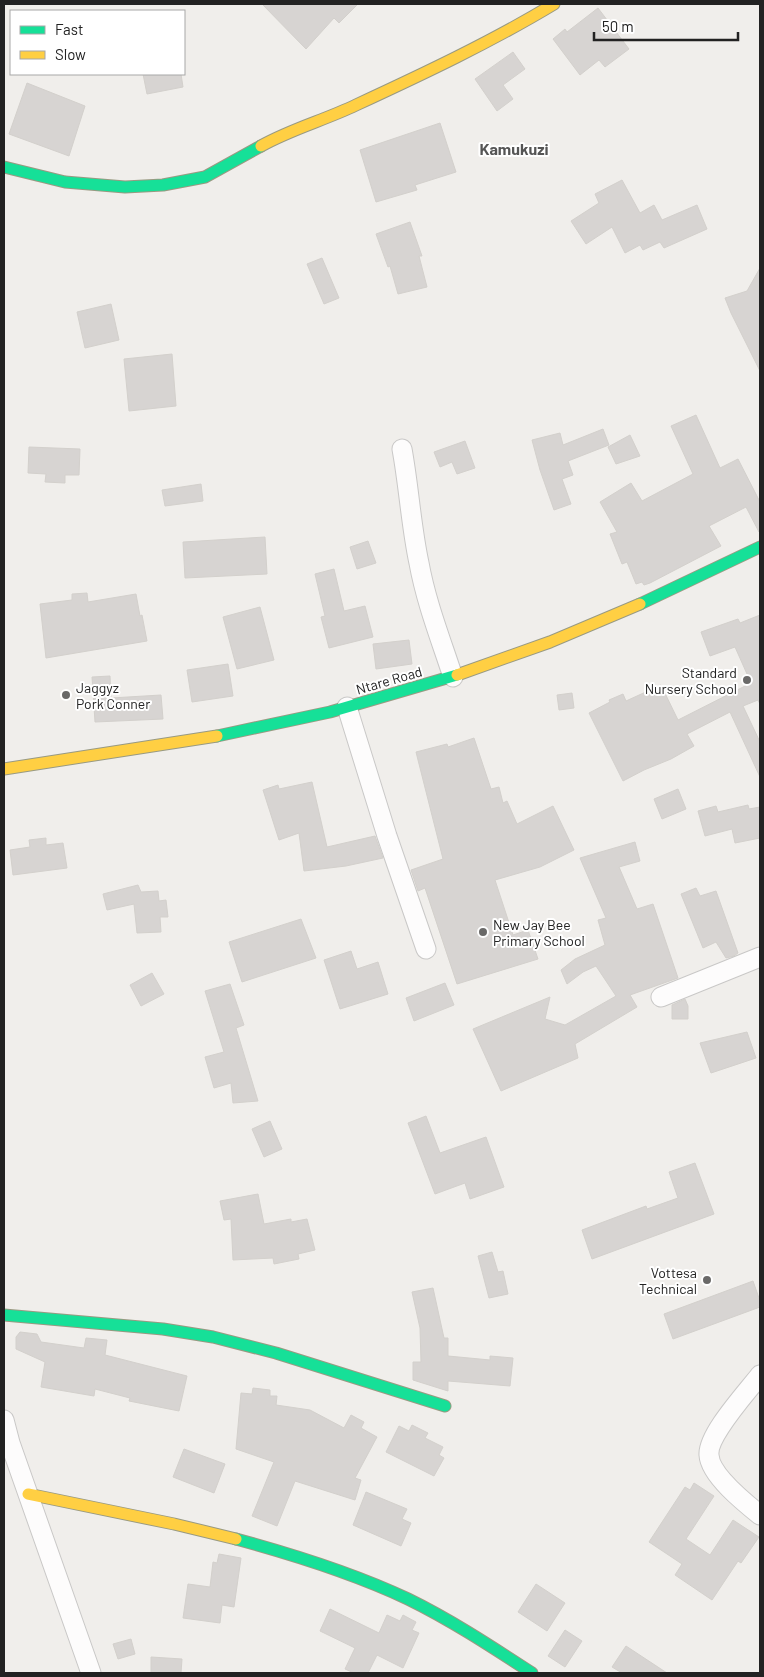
<svg xmlns="http://www.w3.org/2000/svg" width="764" height="1677" font-family="Barlow,sans-serif">
<style>
.building{fill:#d7d4d2;stroke:#d3d0cc}
.lines{fill:none;stroke-linecap:round;stroke-linejoin:round}
.street-casing{stroke:#c9c8c7;stroke-width:21}
.fast-casing{stroke:#999a82;stroke-width:13}
.slow-casing{stroke:#999a82;stroke-width:13}
.street{stroke:#fdfcfc;stroke-width:19}
.fast{stroke:#16e098;stroke-width:11}
.slow{stroke:#ffcf43;stroke-width:11}
.poi-dot{fill:#6a6968;stroke:#fff;stroke-width:2}
.labels{text-anchor:middle;dominant-baseline:central;stroke-width:4;stroke-linejoin:round;paint-order:stroke}
.poi-label{font-size:14px;fill:#222;stroke:#fff;text-anchor:end}
.street-label{font-size:14px;fill:#222;stroke:#fff}
.quarter-label{font-size:16px;font-weight:bold;fill:#555;stroke:#fff}
</style>
<rect width="100%" height="100%" fill="#f0eeeb"/>
<path class="building" d="M262,4H358L339,23L334,18L306,49Z
M598,8L629,49L605,67L599,60L580,75L553,39L565,29L567,32Z
M513,52L525,69L503,85L513,99L497,111L475,79Z
M143,74H181L183,87L147,94Z
M27,83L85,106L69,156L9,134Z
M440,123L456,172L415,185L417,190L376,202L360,150Z
M622,180L640,213L654,205L662,220L697,205L707,229L664,248L660,242L643,250L640,245L625,253L612,227L586,244L571,221L599,203L595,194Z
M410,222L422,256H419L427,287L398,294L390,266L388,267L376,234Z
M322,258L339,298L324,304L307,264Z
M760,268V371L731,313L725,298L747,291Z
M111,304L119,340L85,348L77,312Z
M172,354L176,406L129,411L124,359Z
M696,415L720,468L738,459L760,502V531L759,532L746,507L709,526L721,546L650,583L644,585L642,582L636,584L627,562L622,564L610,534L617,532L600,502L631,483L642,501L693,474L671,426Z
M603,429L609,445L568,461L573,475L562,479L571,504L554,510L540,470L532,440L560,433L563,445Z
M630,435L640,456L616,464L608,447Z
M465,441L475,468L457,474L452,462L440,467L434,452Z
M29,447L80,449L79,475H65V483L45,482L46,474L28,473Z
M201,484L203,501L165,506L162,490Z
M265,537L267,574L185,578L183,542Z
M368,541L376,563L357,569L350,547Z
M334,569L344,611L365,606L373,637L329,648L321,617L325,616L315,574Z
M87,593L88,602L136,594L140,616L142,615L147,641L46,658L40,604L72,600V594Z
M260,607L274,660L237,669L223,617Z
M760,615V704L758,700L743,706L760,742V777L730,712L687,734L694,746L671,759L644,770L623,781L589,713L610,702L609,700L623,694L626,701L661,685L678,720L751,683L735,647L710,656L701,632L738,619L740,623Z
M409,640L412,664L376,669L373,644Z
M228,664L233,696L192,702L187,670Z
M110,676L111,698L161,695L163,719L95,722L92,677Z
M572,693L574,708L559,710L557,695Z
M474,738L491,789L499,787L503,803L507,801L517,824L553,806L574,850L540,867L495,880L513,935L528,930L538,959L457,984L425,888L418,891L411,870L443,859L416,752L447,744L448,747Z
M312,782L327,847L375,836L383,858L346,866L304,871L299,833L279,840L263,790L278,785L279,789Z
M678,789L686,809L662,819L654,799Z
M748,805L749,809L760,807V838L735,843L732,829L705,836L698,811L716,806L718,812Z
M46,838V845L63,843L67,868L13,875L10,850L30,847L29,840Z
M635,842L640,861L619,867L637,909L653,904L678,978L630,995L637,1007L575,1044L578,1058L501,1091L473,1029L550,997L545,1019L565,1025L616,996L596,966L583,972L567,984L561,970L575,959L605,945L598,920L606,918L580,858Z
M138,885L141,892L158,891L159,901L166,900L168,917H160L161,932L137,933L134,904L107,910L103,894Z
M696,888L700,896L716,891L738,953L734,956L726,958L716,942L703,948L681,894Z
M301,919L316,958L242,982L229,942Z
M351,951L357,969L378,962L388,994L340,1009L324,960Z
M152,973L164,994L141,1006L130,985Z
M445,983L454,1005L414,1021L406,998Z
M230,984L244,1025L236,1028L258,1101L233,1103L231,1083L214,1088L205,1057L224,1052L205,991Z
M685,999L688,1006V1019H672V1005Z
M747,1032L756,1058L711,1073L700,1043Z
M426,1116L440,1153L486,1137L504,1187L470,1199L465,1183L435,1194L408,1123Z
M270,1121L282,1149L264,1157L252,1129Z
M695,1163L714,1214L592,1259L582,1230L646,1206L647,1209L678,1198L669,1172Z
M258,1194L264,1224L291,1219V1222L307,1219L315,1250L298,1254L299,1259L274,1264L273,1258L233,1260L231,1219L224,1220L220,1201Z
M492,1252L498,1272L503,1271L508,1294L489,1298L478,1256Z
M753,1281L760,1301V1307L673,1339L664,1314Z
M433,1288L444,1338H448V1356L490,1360V1356L513,1358L510,1386L448,1381V1391L413,1380V1362H421L420,1328L412,1292Z
M20,1332L37,1334L41,1342L84,1348L86,1338L107,1340L105,1355L187,1376L179,1411L129,1401L130,1398L95,1389L94,1396L41,1387L45,1362L16,1349V1337Z
M253,1388L270,1390V1396H277L276,1405L310,1410L344,1428L351,1415L364,1422L361,1428L377,1437L355,1478L361,1480L355,1500L295,1481L277,1526L252,1516L274,1462L236,1449L241,1393L252,1394Z
M412,1425L428,1433L425,1438L443,1447L439,1455L444,1458L434,1476L386,1452L399,1426L409,1431Z
M184,1449L225,1464L214,1493L173,1477Z
M694,1483L714,1496L686,1539L710,1555L733,1520L759,1537L741,1563L738,1561L712,1600L675,1575L682,1564L649,1542L685,1487L690,1490Z
M366,1492L407,1509L402,1519L411,1523L401,1546L353,1525Z
M219,1554L241,1558L234,1607L222,1605L220,1623L183,1618L188,1584L210,1587L213,1562L217,1563Z
M536,1584L565,1603L547,1631L518,1612Z
M330,1609L379,1633L387,1615L400,1621L403,1615L416,1622L412,1630L419,1633L403,1668L377,1655L368,1673H354L345,1669L355,1648L320,1631Z
M565,1630L582,1641L565,1667L548,1656Z
M131,1639L135,1654L118,1659L113,1644Z
M626,1646L667,1673H622L612,1667Z
M151,1657L182,1659L181,1673H151Z"/>
<g class="lines">
<defs>
<path id="street" d="M402,449C409,487 411,526 419,563C426,602 441,640 453,677
M347,707L387,836L426,949
M661,997L760,957
M760,1375C748,1391 707,1435 709,1455C710,1475 745,1503 760,1515
M4,1420L10,1443L91,1673"/>
<path id="fast" d="M4,167L65,182L125,187L163,185L205,177L261,146
M640,604L760,547
M217,736L330,712L457,675
M4,1315L163,1329L213,1337L276,1353L445,1406
M236,1539C295,1555 353,1573 408,1599C451,1620 492,1647 532,1673"/>
<path id="slow" d="M261,146C291,129 325,120 356,105C423,74 491,42 554,4
M457,675L550,642L640,604
M4,769L217,736
M28,1494L174,1524L236,1539"/>
</defs>
<use href="#street" class="street-casing"/>
<use href="#fast" class="fast-casing"/>
<use href="#slow" class="slow-casing"/>
<use href="#street" class="street"/>
<use href="#fast" class="fast"/>
<use href="#slow" class="slow"/>
</g>
<g class="poi-dot">
<circle cx="747" cy="680" r="5"/>
<circle cx="66" cy="695" r="5"/>
<circle cx="483" cy="932" r="5"/>
<circle cx="707" cy="1280" r="5"/>
</g>
<g class="labels">
<g class="poi-label">
<text x="737" y="672">Standard<tspan x="737" dy="16">Nursery School</tspan></text>
<text x="76" y="687" text-anchor="start">Jaggyz<tspan x="76" dy="16">Pork Conner</tspan></text>
<text x="493" y="924" text-anchor="start">New Jay Bee<tspan x="493" dy="16">Primary School</tspan></text>
<text x="697" y="1272">Vottesa<tspan x="697" dy="16">Technical</tspan></text>
</g>
<g class="street-label">
<text transform="translate(389 680) rotate(-16)">Ntare Road</text>
</g>
<g class="quarter-label">
<text x="514" y="148">Kamukuzi</text>
</g>
</g>
<rect width="764" height="1677" fill="none" stroke="#222222" stroke-width="10"/>
<rect x="10" y="10" width="175" height="65" fill="#ffffff" stroke="#a7a7a7"/>
<rect x="20" y="26" width="25" height="8" fill="#16e098" stroke="#a7a7a7"/>
<text x="55" y="35" font-size="15" fill="#222222">Fast</text>
<rect x="20" y="51" width="25" height="8" fill="#ffcf43" stroke="#a7a7a7"/>
<text x="55" y="60" font-size="15" fill="#222222">Slow</text>
<path d="M594 32v8h144v-8" fill="none" stroke="#222222" stroke-width="2.5"/>
<text x="602" y="32" font-size="15" fill="#222222" stroke="#ffffff" stroke-width="4" paint-order="stroke">50 m</text>
</svg>
